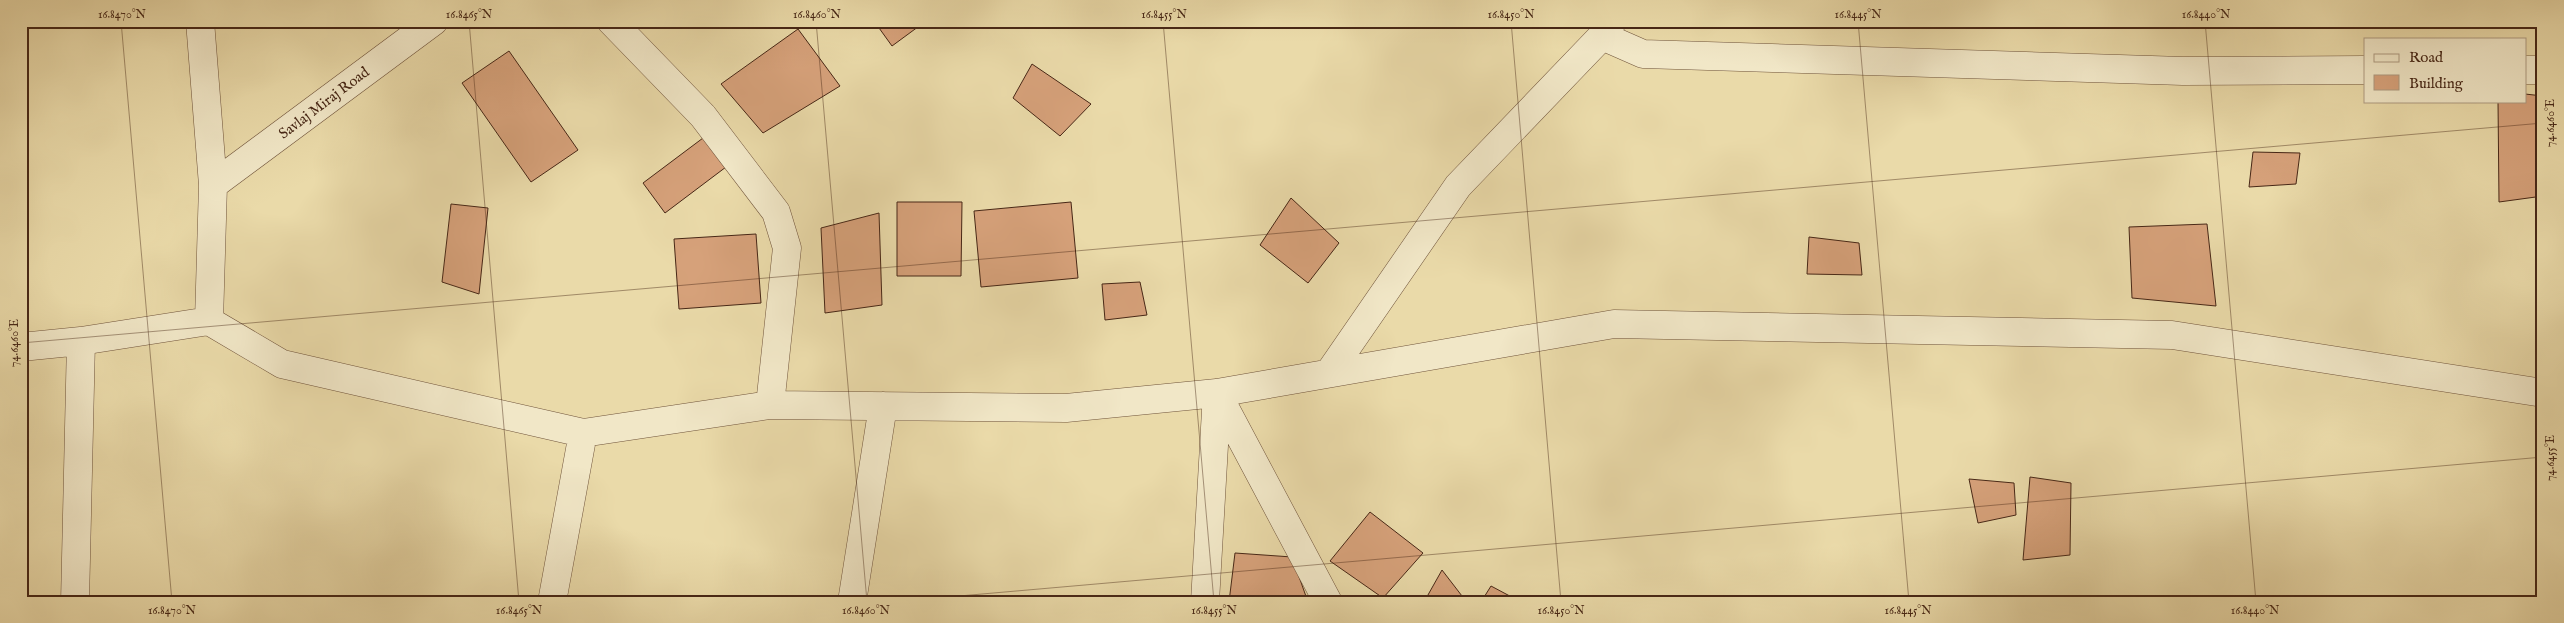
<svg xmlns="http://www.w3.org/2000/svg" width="2564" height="623" font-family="'IM FELL English',serif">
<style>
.building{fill:#d6a17a;stroke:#472716}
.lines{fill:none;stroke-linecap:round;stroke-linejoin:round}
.minor-casing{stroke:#70543b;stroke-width:29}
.minor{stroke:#f1e7c7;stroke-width:28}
.ticks{fill:none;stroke:#472716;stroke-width:1;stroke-opacity:0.45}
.labels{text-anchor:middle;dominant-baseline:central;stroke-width:4.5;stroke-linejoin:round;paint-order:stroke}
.street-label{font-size:15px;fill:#472716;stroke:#f1e7c7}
.neatline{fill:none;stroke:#472716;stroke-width:2}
.ticks-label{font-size:12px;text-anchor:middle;fill:#472716}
</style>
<rect width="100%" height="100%" fill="#eadaa9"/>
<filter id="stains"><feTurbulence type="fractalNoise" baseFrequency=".004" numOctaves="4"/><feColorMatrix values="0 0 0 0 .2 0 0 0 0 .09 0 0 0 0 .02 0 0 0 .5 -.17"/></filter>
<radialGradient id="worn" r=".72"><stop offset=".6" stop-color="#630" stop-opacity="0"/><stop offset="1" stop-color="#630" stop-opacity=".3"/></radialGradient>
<path class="building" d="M874,21H926L892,46Z
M798,29L840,86L763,133L721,84Z
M509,51L578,150L531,182L462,83Z
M1032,64L1091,104L1060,136L1013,98Z
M2525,94L2543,96V196L2499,202L2498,101H2525Z
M703,138L726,167L665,213L643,183Z
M2253,152L2300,153L2296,184L2249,187Z
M1291,198L1339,243L1308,283L1260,245Z
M897,202H962L961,276H897Z
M1071,202L1078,278L981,287L974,211Z
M451,204L488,208L479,294L442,282Z
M879,213L882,305L825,313L821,228Z
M2207,224L2216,306L2132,298L2129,227Z
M756,234L761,303L679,309L674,239Z
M1809,237L1859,243L1862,275L1807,274Z
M1140,282L1147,315L1105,320L1102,284Z
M2030,477L2071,483L2070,555L2023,560Z
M1969,479L2014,483L2016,515L1978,523Z
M1370,512L1423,553L1383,598L1330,561Z
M1235,553L1292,557L1308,602H1229Z
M1442,570L1462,596L1459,602H1424Z
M1491,586L1521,602H1481Z"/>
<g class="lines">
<defs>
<path id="minor" d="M200,21L213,185L209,321L282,364L583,433L770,405L1066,408L1217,393L1614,324L2172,335L2543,393
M611,21L703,116L776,212L787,248L770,405
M1602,36L1643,54L2183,71L2365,70
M2525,70H2543
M213,185L434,21
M21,347L81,341L209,321
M1329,373L1458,186L1602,36L1612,22
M1217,393L1328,602
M75,602L81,341
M552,602L583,433
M852,602L883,406
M1205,602L1217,393"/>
</defs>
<use href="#minor" class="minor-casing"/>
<use href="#minor" class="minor"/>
</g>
<path class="ticks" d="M121,21L172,602M469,21L519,602M816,21L867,602M1163,21L1214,602M1511,21L1561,602M1858,21L1909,602M2205,21L2256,602M21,343L2543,123M891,602L2543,457"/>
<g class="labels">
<g class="street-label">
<text transform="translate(324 103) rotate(-37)">Savlaj Miraj Road</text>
</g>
</g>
<rect width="2564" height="623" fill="none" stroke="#eadaa9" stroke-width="55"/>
<rect x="2364" y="38" width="162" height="65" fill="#f1e7c7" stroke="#ad9a80"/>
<rect x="2374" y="54" width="25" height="8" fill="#f1e7c7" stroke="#ad9a80"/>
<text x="2409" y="62" font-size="15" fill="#472716">Road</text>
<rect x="2374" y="75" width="25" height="15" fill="#d6a17a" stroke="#ad9a80"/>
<text x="2409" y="88" font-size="15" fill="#472716">Building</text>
<rect x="28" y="28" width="2508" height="568" class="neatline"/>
<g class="ticks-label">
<text x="122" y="18">16.8470°N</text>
<text x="469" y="18">16.8465°N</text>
<text x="817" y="18">16.8460°N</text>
<text x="1164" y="18">16.8455°N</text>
<text x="1511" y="18">16.8450°N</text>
<text x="1858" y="18">16.8445°N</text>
<text x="2206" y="18">16.8440°N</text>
<text transform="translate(2550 123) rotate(-90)" y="4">74.6460°E</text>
<text transform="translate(14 343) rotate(-90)" y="4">74.6460°E</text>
<text transform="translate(2550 458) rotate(-90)" y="4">74.6455°E</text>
<text x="172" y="614">16.8470°N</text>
<text x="519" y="614">16.8465°N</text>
<text x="866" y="614">16.8460°N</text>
<text x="1214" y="614">16.8455°N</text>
<text x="1561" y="614">16.8450°N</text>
<text x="1908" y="614">16.8445°N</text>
<text x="2255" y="614">16.8440°N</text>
</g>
<rect width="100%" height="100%" filter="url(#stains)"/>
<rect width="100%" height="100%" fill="url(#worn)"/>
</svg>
